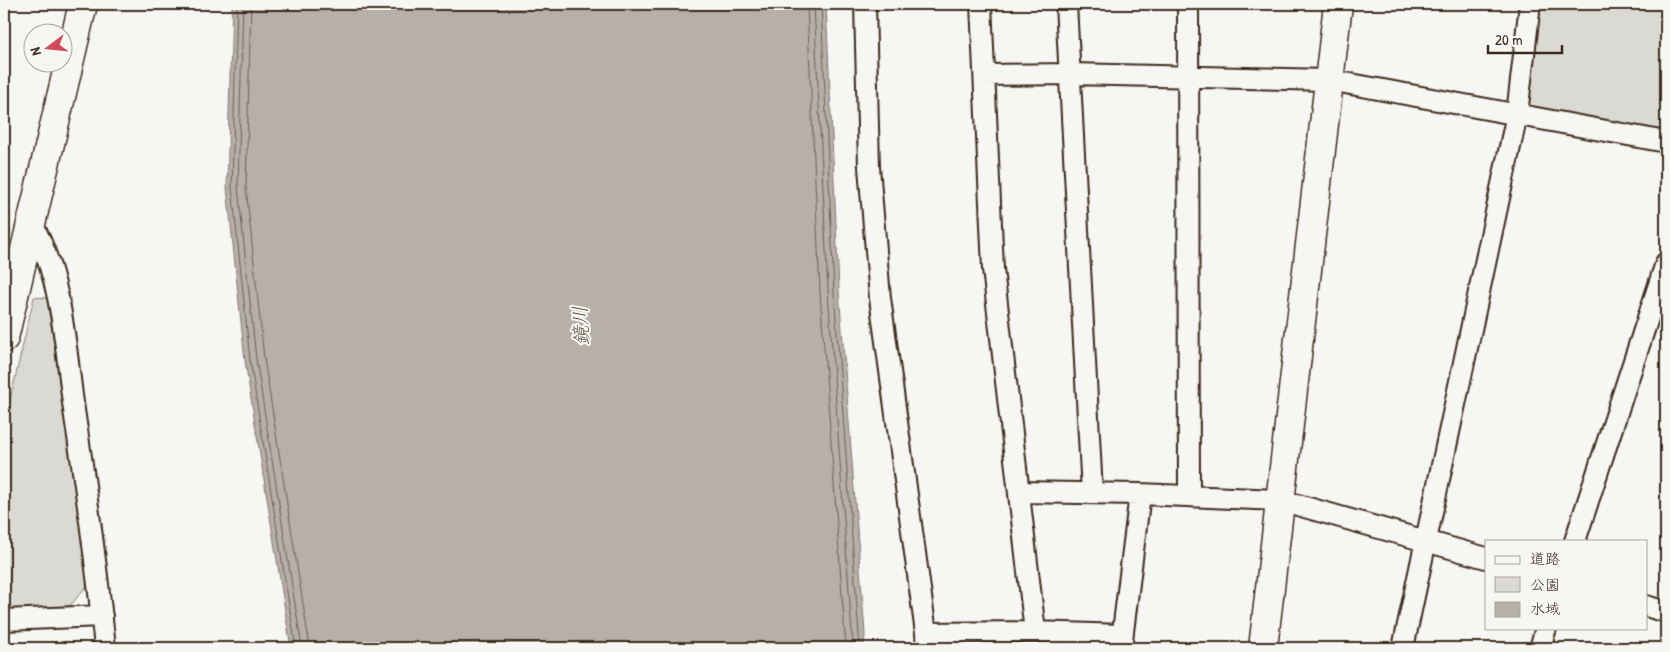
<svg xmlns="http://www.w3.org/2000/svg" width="1670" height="652" font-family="'Patrick Hand','Klee One',sans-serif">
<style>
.green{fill:#dad9d3;stroke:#8a8278}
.water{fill:#b6b0a9;stroke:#857a71}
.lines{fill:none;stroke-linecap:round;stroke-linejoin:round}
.shore{stroke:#6c6056;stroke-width:1}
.street-casing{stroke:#3b2a1e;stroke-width:24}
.secondary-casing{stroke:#3b2a1e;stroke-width:31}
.street{stroke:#f6f6f2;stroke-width:20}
.secondary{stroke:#f6f6f2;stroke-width:28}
.labels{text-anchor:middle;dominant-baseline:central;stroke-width:4;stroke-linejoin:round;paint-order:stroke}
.water-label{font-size:20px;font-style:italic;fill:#605248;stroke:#f6f6f2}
</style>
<rect width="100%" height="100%" fill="#f6f6f2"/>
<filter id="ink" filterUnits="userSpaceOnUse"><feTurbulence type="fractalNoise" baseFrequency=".02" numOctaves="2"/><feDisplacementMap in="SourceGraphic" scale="10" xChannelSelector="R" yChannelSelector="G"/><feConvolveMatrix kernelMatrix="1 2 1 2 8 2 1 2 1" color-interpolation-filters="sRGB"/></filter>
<g filter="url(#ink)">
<path class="green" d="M1538,4H1666V131L1527,105Z
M34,297L47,298L89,583L70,606L4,609V426Z"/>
<path class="water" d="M232,4H826L839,290L865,634L864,648H291L245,361L227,187Z"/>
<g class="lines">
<path class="shore" d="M237,4L232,187L250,360L296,648
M243,4L238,187L256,359L302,648
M251,4L246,187L264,358L310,648
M807,4L820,292L846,648
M814,4L828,291L853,648
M821,4L834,291L860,648"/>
<defs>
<path id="street" d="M865,4L869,167L880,298L926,633L927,648
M981,4L993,269L1035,632
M1066,4L1092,493
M1188,4L1189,496
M985,75L1070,74L1329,80L1666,142
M31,222C63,279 65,347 74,410C86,489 97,568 105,648
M1019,492L1140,494L1280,500L1486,558
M1575,541L1666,263
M1646,606L1666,612
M4,620L102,616
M926,633L1035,632L1122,635
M1121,648L1140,494
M1403,648L1517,114L1530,4
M1540,648L1546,628"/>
<path id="secondary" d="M4,338L83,4
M1263,648L1338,4"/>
</defs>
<use href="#street" class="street-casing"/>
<use href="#secondary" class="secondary-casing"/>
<use href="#street" class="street"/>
<use href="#secondary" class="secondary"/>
</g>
</g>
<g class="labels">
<g class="water-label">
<text transform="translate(580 326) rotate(-93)">鏡川</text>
</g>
</g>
<rect width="1670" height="652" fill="none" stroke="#f6f6f2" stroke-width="20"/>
<rect x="10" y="10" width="1650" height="632" fill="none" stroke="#3b2a1e" stroke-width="2" filter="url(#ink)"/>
<rect x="1485" y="540" width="162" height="90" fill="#f6f6f2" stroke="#aba49d"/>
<rect x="1495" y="556" width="25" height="8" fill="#f6f6f2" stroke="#aba49d"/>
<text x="1530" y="564" font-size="15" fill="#3b2a1e">道路</text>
<rect x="1495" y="577" width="25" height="15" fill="#dad9d3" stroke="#aba49d"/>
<text x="1530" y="590" font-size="15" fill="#3b2a1e">公園</text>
<rect x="1495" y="602" width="25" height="15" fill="#b6b0a9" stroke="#aba49d"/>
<text x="1530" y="614" font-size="15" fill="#3b2a1e">水域</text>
<g transform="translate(48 48) rotate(254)"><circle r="24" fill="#f6f6f2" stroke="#aba49d"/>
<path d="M0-4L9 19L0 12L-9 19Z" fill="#d1495b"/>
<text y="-8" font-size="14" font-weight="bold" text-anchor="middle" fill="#3b2a1e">N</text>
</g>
<path d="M1488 45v8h74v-8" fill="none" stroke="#3b2a1e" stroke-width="2.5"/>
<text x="1495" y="45" font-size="15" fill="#3b2a1e" stroke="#f6f6f2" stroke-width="4" paint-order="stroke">20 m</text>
</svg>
